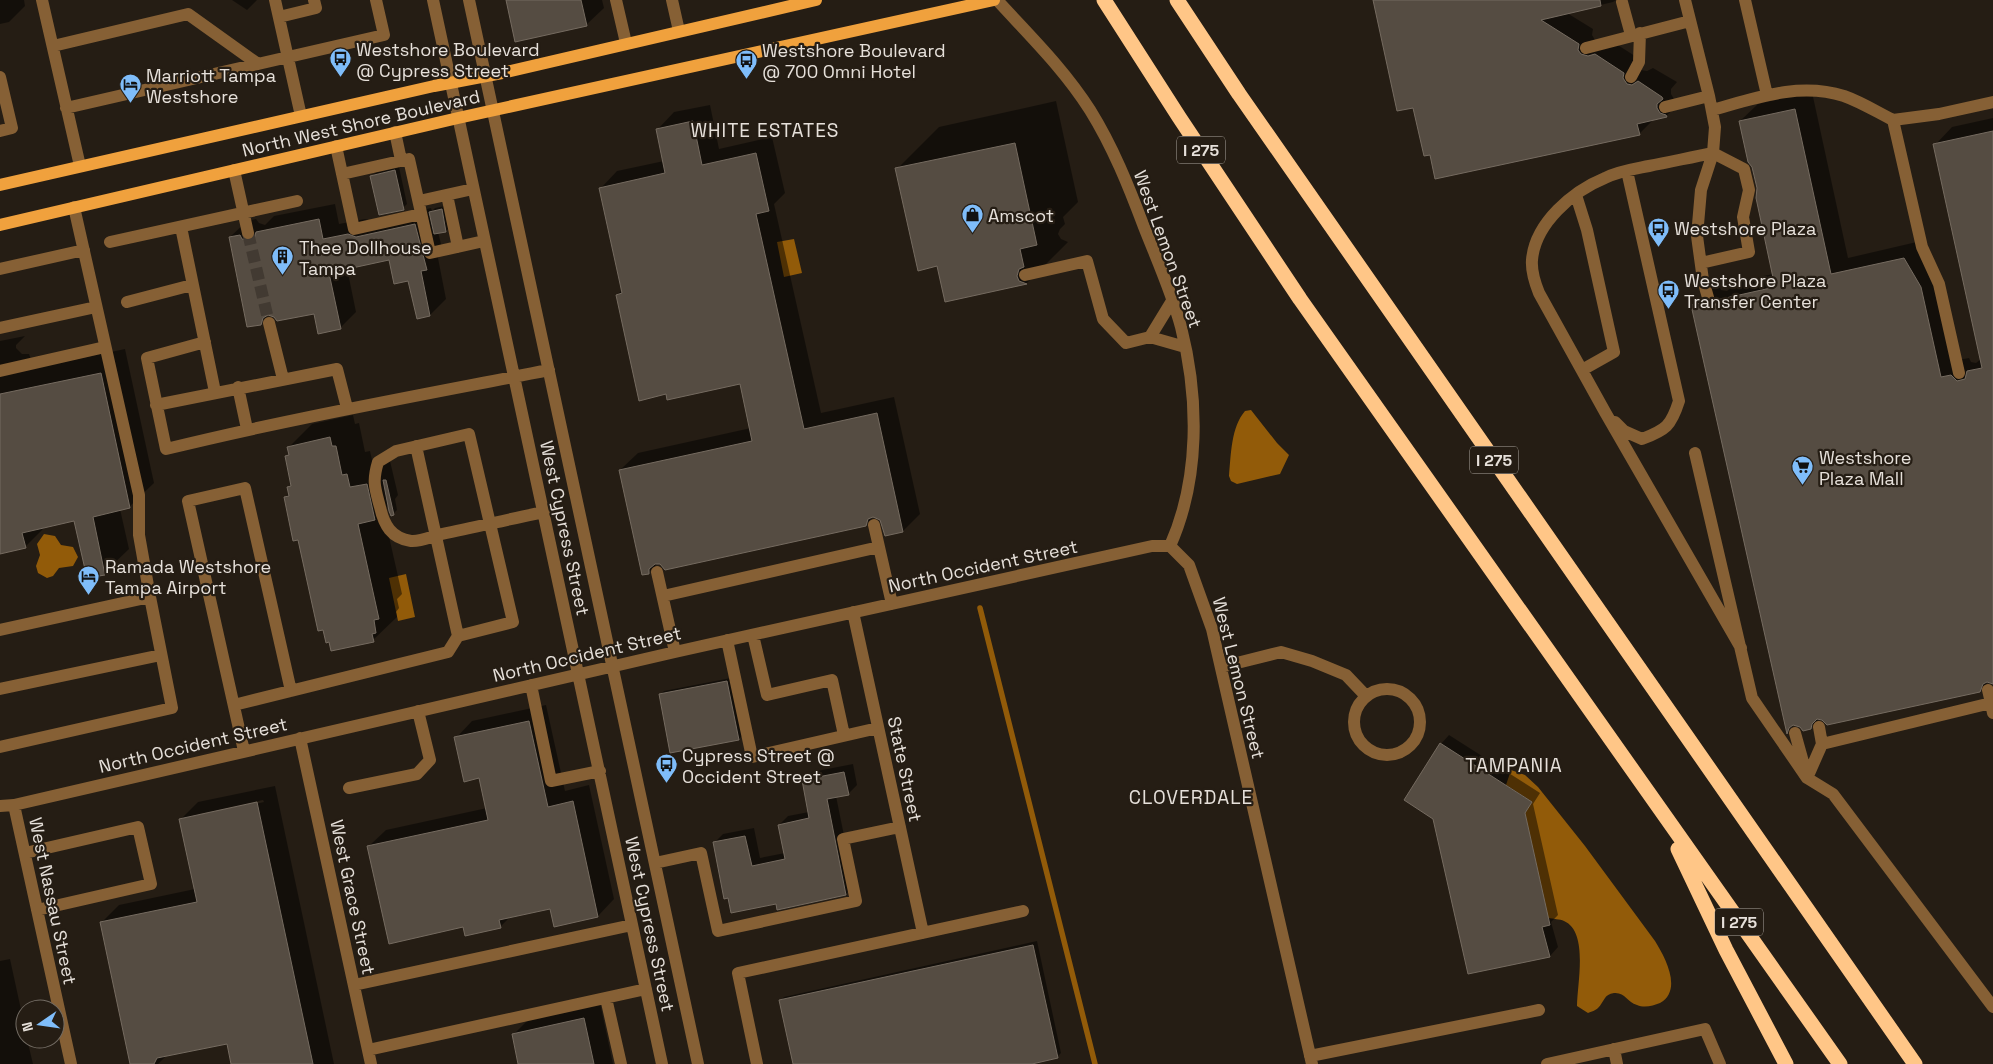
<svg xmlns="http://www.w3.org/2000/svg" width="1993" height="1064" font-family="'Space Grotesk',sans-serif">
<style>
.water{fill:#925b09}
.shadow{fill:#0007;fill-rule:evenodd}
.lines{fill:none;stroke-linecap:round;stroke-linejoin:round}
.stream{stroke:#925b09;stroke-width:5.5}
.building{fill:#554c42;stroke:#756b60}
.minor-tunnel{stroke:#423a32;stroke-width:12;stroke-dasharray:12 6;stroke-linecap:butt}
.minor{stroke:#866035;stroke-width:12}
.major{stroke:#f0a13d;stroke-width:12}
.highway{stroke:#ffc687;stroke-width:15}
.labels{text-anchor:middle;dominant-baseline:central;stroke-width:4.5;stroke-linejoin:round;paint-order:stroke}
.shield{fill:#251d14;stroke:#aca69f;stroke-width:1}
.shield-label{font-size:16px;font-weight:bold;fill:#e6e0da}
.poi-label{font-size:18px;fill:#e6e0da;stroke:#251d14;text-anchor:start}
.street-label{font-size:18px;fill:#e6e0da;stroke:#251d14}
.neighbourhood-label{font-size:19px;letter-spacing:1px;fill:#e6e0da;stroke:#251d14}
</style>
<rect width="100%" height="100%" fill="#251d14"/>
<path class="water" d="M794,239L802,273L784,277L777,242Z
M1251,410L1277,443L1289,455L1280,474L1237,484L1231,481L1229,476C1231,455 1231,427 1245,411Z
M44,534L55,536L61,545L73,547L78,557L73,566L59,568L53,576L47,578L38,573L36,566L40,555L37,544Z
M406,574L415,617L398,621L389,578Z
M1511,770L1525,775L1538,787L1585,846L1655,941C1665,957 1683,990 1660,1003C1653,1006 1644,1008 1637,1005C1627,1002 1625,992 1614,993C1604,994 1604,1002 1598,1008C1596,1010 1591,1012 1588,1013L1577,1006C1577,984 1589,932 1564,921C1560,919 1553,919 1548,918L1525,813L1532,802L1506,785Z"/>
<path class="shadow" d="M0,0H24L25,6L9,22L0,24Z
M232,0H257L247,10Z
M507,0H602L604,8L586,25Z
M1374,0H1616L1613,2L1567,13L1593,29L1592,35L1595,40H1610L1638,58L1641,70L1647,71L1653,68L1677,82L1671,89V94L1674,99L1681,102L1666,116L1653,120L1639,134L1431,153Z
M1812,92L1848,258L1921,241L1958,360L1969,358L1971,362L1976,363L1981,359L1935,145L1952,127L1993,118V683L1989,681L1979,691L1820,718L1810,728L1794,724L1787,731L1693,306L1710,288L1719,286L1721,290L1727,291L1736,282L1773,274L1758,188L1740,121L1758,104Z
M1056,101L1078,202L1063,217L1065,224L1060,229L1058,234L1061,239L1068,242L1027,283L946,301L938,265L897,169L939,127Z
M710,105L719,149L772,137L785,193L774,204L821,413L894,397L920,514L903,531L874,516L865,525L658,563L648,573L620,470L638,453L751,428L741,382L617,295L623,289L600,189L617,171L664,161L657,130L674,112Z
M399,167L407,204L403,208L372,176L376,172Z
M335,204L339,224L365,219L373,221L431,208L432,211L435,208L445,206L450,227L446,231L438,232L443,252L438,258L446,299L430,315L409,279L390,259L347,268L356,312L340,328L315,313L275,316L269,314L260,323L230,237L247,221L256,219L259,223L265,225L274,216Z
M25,336L16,345V348L22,354H29L34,368L125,349L154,483L129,507L120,509L129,549L104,573L75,520L46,526L25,547L0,552V341Z
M353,415L355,424L359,423L365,452L370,451L373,464L390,461L398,495L395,499L397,510L393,514L389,504L383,510L402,594L397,599L399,608L396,612L397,617L373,640L299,538L285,498L289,493L288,487L292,483L286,457L290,453L289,447L312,424Z
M731,678L743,735L739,739L660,695L664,691Z
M546,705L565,791L589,785L614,899L598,916L551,907L511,916L500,927L464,926L369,846L386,830L487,808L480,777L456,738L472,721Z
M1449,735L1540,793L1533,804L1558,915L1551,922L1558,947L1550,956L1435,818L1441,744Z
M853,764L857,785L848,794L836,796L854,885L846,894L778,908L777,903L714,843L723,834L754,828L760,858L785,853L779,825L788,816L809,812L803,781L812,772Z
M275,786L334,1064H232L228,1042L167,1055L158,1064H131L101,923L119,905L195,889L180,820L198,802ZM263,800L264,802L199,816V814Z
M1037,941L1061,1053L1057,1057L1026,1064H794L780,1001L784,997Z
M10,959L25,1028V1039H27L33,1064H0V961Z
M600,1003L613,1064H519L514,1034L530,1018Z"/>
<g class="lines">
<path class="stream" d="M980,608L1095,1064"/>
</g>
<path class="building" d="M506,0H581L587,26L515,42Z
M1373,0H1600L1601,6L1541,20L1579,44L1578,50L1581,54L1588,56L1595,54L1624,73L1623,78L1627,84L1632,85L1638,81L1662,97L1663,99L1657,104V108L1660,113L1666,115L1667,117L1637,124L1640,135L1435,179L1430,155L1424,156L1413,108L1397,111Z
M1795,109L1831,274L1904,258L1921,287L1941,377L1951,375L1957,381L1965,379L1967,371L1982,368L1933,144L1993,131V684L1987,682L1983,684L1980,692L1827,725L1822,720L1817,719L1812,724L1811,729L1803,731L1800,727L1793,725L1789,728L1787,734L1691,305L1701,303L1704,307L1711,309L1715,306L1717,300L1775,287L1756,198L1757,188L1752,167L1748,162L1739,121Z
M693,121L702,165L756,153L769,211L756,214L804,429L877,413L903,532L885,536L880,520L873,517L868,519L866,526L665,570L660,564H655L649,569V574L642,575L619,470L752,441L740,384L667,400L666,394L639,401L616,295L622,293L599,188L665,173L656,129Z
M1015,143L1037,245L1020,249L1024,267L1019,269L1017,276L1019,281L1027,284L945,302L937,266L918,271L895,168Z
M395,170L404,210L379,215L370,176Z
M442,209L446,232L434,234L429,212Z
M319,219L323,239L348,234L356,237L415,224L427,270L421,271L430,316L417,319L408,281L394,284L389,260L329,273L341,329L318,334L314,314L277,321L274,317L268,315L263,318L261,325L247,327L229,237L240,235L242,239L249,241L254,239L256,232Z
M101,373L130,508L93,517L105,575L87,578L74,521L22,533L26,548L0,554V394Z
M330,437L332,446H336L342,475L347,474L350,487L367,484L375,520L358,524L379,619L374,620L376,633L372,634L374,642L331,651L329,642L326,643L323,630L318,631L298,540L293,541L284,497L289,496L287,487L291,486L285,456L289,455L287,447Z
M383,480H386L394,515L391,516L389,511Z
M727,681L739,740L670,753L659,694Z
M529,721L548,807L573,801L598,917L554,927L550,909L499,920L501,928L465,936L463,927L389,944L367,846L488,820L479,778L464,782L454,737Z
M1440,743L1532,802L1525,813L1550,925L1542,927L1550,957L1468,974L1433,819L1404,800Z
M844,772L849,795L827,799L846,895L777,910L776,904L731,913L728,898L724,899L713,842L745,836L752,866L785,859L778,825L809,818L802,780Z
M257,802L313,1064H231L227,1044L157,1058L154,1064H130L100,922L197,902L179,819Z
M1033,945L1058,1058L1032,1064H793L779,1000Z
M584,1018L594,1064H518L512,1034Z"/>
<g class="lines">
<path class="minor-tunnel" d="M248,233L269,323"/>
<path class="minor" d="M42,0L80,166
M275,0L301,116
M433,0L662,1064
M469,0L698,1064
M616,0L626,43
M672,0L679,31
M997,0C1030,36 1064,69 1090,110C1113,147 1129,187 1144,227C1157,260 1172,293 1181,327C1199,398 1200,479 1170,546
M1685,0L1709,96L1715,127L1713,153L1701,190L1697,236L1703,280L1709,301
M1745,0L1767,95
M1622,2L1631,35
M279,17L316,8L314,0
M53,46L188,14L258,64
M1586,48L1690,21
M0,77L12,128L0,131
M1631,77L1639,62L1640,33
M1665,107L1709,96
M66,108L384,35L376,0
M1712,110C1756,98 1799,82 1844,96C1861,102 1877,112 1893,120L1922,247L1939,284L1959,373
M1893,120L1939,114L1993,102
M395,132L401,160
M336,146L354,229L421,214
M1713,153C1692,157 1670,162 1649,166C1634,169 1619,171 1605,178C1573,191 1535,223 1532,260C1531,272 1535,283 1539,293L1605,412L1741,648
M234,170L248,233
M342,174L409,159L430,253L484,241
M447,195L458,247
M1576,195L1587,230L1614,352L1582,370
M419,201L473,189
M181,227L215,392
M110,242L297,201
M1701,263L1749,252L1743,217L1749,190L1744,169L1713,153
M0,269L84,250
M1025,275L1087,261L1103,319L1126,343L1150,337L1185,347
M127,302L192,285
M269,323L283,379
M0,328L96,307
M1150,337L1172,301
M205,342L147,358L166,449C293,418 421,395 549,370
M0,371L105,347
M238,387L247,429
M156,405L337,369L347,408
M1615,422L1624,431L1642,439C1666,430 1671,426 1679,401L1627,171
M1695,453L1752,698L1807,778L1833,794L1993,1007
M874,525L892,604
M1170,546L1189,565L1212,629L1312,1064
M657,572L675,652
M663,596L879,547
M853,612L923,933
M0,630L150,597
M753,635L767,695L832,680L844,735
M458,636L513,622L469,434L396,451L378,462C372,482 375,488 380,507C384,525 391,538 411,541C420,542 433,536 442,534C476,527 510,519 544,512
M727,640L752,757L878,728
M1221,667L1281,652L1312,661L1346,675L1366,696
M531,685L551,781L600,771
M1354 722a33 33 0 1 1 66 0a33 33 0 1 1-66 0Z
M0,689L161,655
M1988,690L1991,703
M234,705L448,652L458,636L416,446
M1819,727L1822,744
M1795,733L1805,769
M300,738L371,1064
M0,747L172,708L150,597L139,535V495L74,207
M244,751L188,501L245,488L291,691
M1807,778L1822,744L1991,703L1993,713
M349,788L417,774L430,760L418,711
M14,805L71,1064
M0,806L14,805L675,652L1152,546H1170
M25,853L138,827L151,884L37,910
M655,863L701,853L718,931L856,901L843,839L900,827
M354,985L632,925
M606,998L621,1064
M1614,1049L1617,1064
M368,1050L646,989
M1310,1056L1539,1010
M757,1064L738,973L1023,911
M1547,1064L1705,1029L1720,1064"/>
<path class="major" d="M0,185L434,86L502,73L816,0
M0,225L458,118L994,0"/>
<path class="highway" d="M1104,0L1179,117L1300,299L1840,1064
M1177,0L1239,94L1915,1064
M1678,849L1726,950L1786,1064"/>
</g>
<defs>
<symbol id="bus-pin" viewBox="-11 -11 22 30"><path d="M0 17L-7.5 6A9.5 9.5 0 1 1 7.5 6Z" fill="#7fbdfa" stroke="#251d14"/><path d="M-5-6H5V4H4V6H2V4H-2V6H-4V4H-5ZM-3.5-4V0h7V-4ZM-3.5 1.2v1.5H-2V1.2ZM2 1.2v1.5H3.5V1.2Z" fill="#111"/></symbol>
<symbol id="hotel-pin" viewBox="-11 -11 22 30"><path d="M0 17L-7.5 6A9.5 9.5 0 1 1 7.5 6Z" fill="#7fbdfa" stroke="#251d14"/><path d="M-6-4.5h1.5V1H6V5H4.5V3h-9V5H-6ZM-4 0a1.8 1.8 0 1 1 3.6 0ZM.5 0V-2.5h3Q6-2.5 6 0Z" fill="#111"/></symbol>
<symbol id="shop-pin" viewBox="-11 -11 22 30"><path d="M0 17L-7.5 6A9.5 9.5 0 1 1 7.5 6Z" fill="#7fbdfa" stroke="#251d14"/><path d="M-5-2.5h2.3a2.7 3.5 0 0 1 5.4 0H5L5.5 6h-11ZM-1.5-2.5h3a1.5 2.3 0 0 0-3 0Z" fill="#111"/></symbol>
<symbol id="building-pin" viewBox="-11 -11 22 30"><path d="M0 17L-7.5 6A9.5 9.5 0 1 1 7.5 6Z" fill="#7fbdfa" stroke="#251d14"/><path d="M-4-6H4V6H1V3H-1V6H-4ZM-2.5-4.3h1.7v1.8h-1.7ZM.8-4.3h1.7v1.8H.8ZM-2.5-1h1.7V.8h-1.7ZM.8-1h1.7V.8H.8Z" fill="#111"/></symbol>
<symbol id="supermarket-pin" viewBox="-11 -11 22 30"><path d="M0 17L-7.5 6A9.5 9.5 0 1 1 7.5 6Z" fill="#7fbdfa" stroke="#251d14"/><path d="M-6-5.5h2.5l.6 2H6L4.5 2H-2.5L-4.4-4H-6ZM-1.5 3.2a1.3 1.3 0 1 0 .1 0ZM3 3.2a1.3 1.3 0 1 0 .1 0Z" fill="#111"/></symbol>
</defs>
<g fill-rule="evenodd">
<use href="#bus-pin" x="328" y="46" width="25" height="34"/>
<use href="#bus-pin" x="734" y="48" width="25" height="34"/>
<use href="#hotel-pin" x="118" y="72" width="25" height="34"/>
<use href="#shop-pin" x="960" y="202" width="25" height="34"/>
<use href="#bus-pin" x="1646" y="216" width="25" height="34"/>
<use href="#building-pin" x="270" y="244" width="25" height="34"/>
<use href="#bus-pin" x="1656" y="278" width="25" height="34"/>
<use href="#supermarket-pin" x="1790" y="454" width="25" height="34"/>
<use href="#hotel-pin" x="76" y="564" width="25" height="34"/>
<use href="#bus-pin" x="654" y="752" width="25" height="34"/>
</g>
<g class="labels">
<g class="shield">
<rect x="1177" y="136.5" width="48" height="27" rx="4"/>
<rect x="1470" y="446.5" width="48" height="27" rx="4"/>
<rect x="1715" y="908.5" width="48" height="27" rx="4"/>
</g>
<g class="shield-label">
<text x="1201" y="150">I 275</text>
<text x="1494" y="460">I 275</text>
<text x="1739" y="922">I 275</text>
</g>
<g class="poi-label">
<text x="356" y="49">Westshore Boulevard<tspan x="356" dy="21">@ Cypress Street</tspan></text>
<text x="762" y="50">Westshore Boulevard<tspan x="762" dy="21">@ 700 Omni Hotel</tspan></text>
<text x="146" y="75">Marriott Tampa<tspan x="146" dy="21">Westshore</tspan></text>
<text x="988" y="215">Amscot</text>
<text x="1674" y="228">Westshore Plaza</text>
<text x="299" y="247">Thee Dollhouse<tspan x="299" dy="21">Tampa</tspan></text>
<text x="1684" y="280">Westshore Plaza<tspan x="1684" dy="21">Transfer Center</tspan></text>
<text x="1819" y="457">Westshore<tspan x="1819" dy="21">Plaza Mall</tspan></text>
<text x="105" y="566">Ramada Westshore<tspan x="105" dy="21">Tampa Airport</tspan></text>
<text x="682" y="755">Cypress Street @<tspan x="682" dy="21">Occident Street</tspan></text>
</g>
<g class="street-label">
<text transform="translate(361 123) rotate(-13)">North West Shore Boulevard</text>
<text transform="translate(1168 249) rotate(70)">West Lemon Street</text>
<text transform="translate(565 528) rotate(78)">West Cypress Street</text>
<text transform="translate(983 566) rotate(-12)">North Occident Street</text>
<text transform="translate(587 654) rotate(-13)">North Occident Street</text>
<text transform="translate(1239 678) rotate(76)">West Lemon Street</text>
<text transform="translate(193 745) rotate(-13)">North Occident Street</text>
<text transform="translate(905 769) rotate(78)">State Street</text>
<text transform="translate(353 897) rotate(78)">West Grace Street</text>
<text transform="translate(53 901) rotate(78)">West Nassau Street</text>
<text transform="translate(650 924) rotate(78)">West Cypress Street</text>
</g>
<g class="neighbourhood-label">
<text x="765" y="130">WHITE ESTATES</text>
<text x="1514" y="765">TAMPANIA</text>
<text x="1191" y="797">CLOVERDALE</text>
</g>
</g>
<g transform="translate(40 1024) rotate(257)"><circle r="24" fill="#251d14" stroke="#726b63"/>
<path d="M0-4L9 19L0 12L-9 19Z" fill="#7fbdfa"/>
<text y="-8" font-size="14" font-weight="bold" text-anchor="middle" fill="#e6e0da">N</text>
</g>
</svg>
